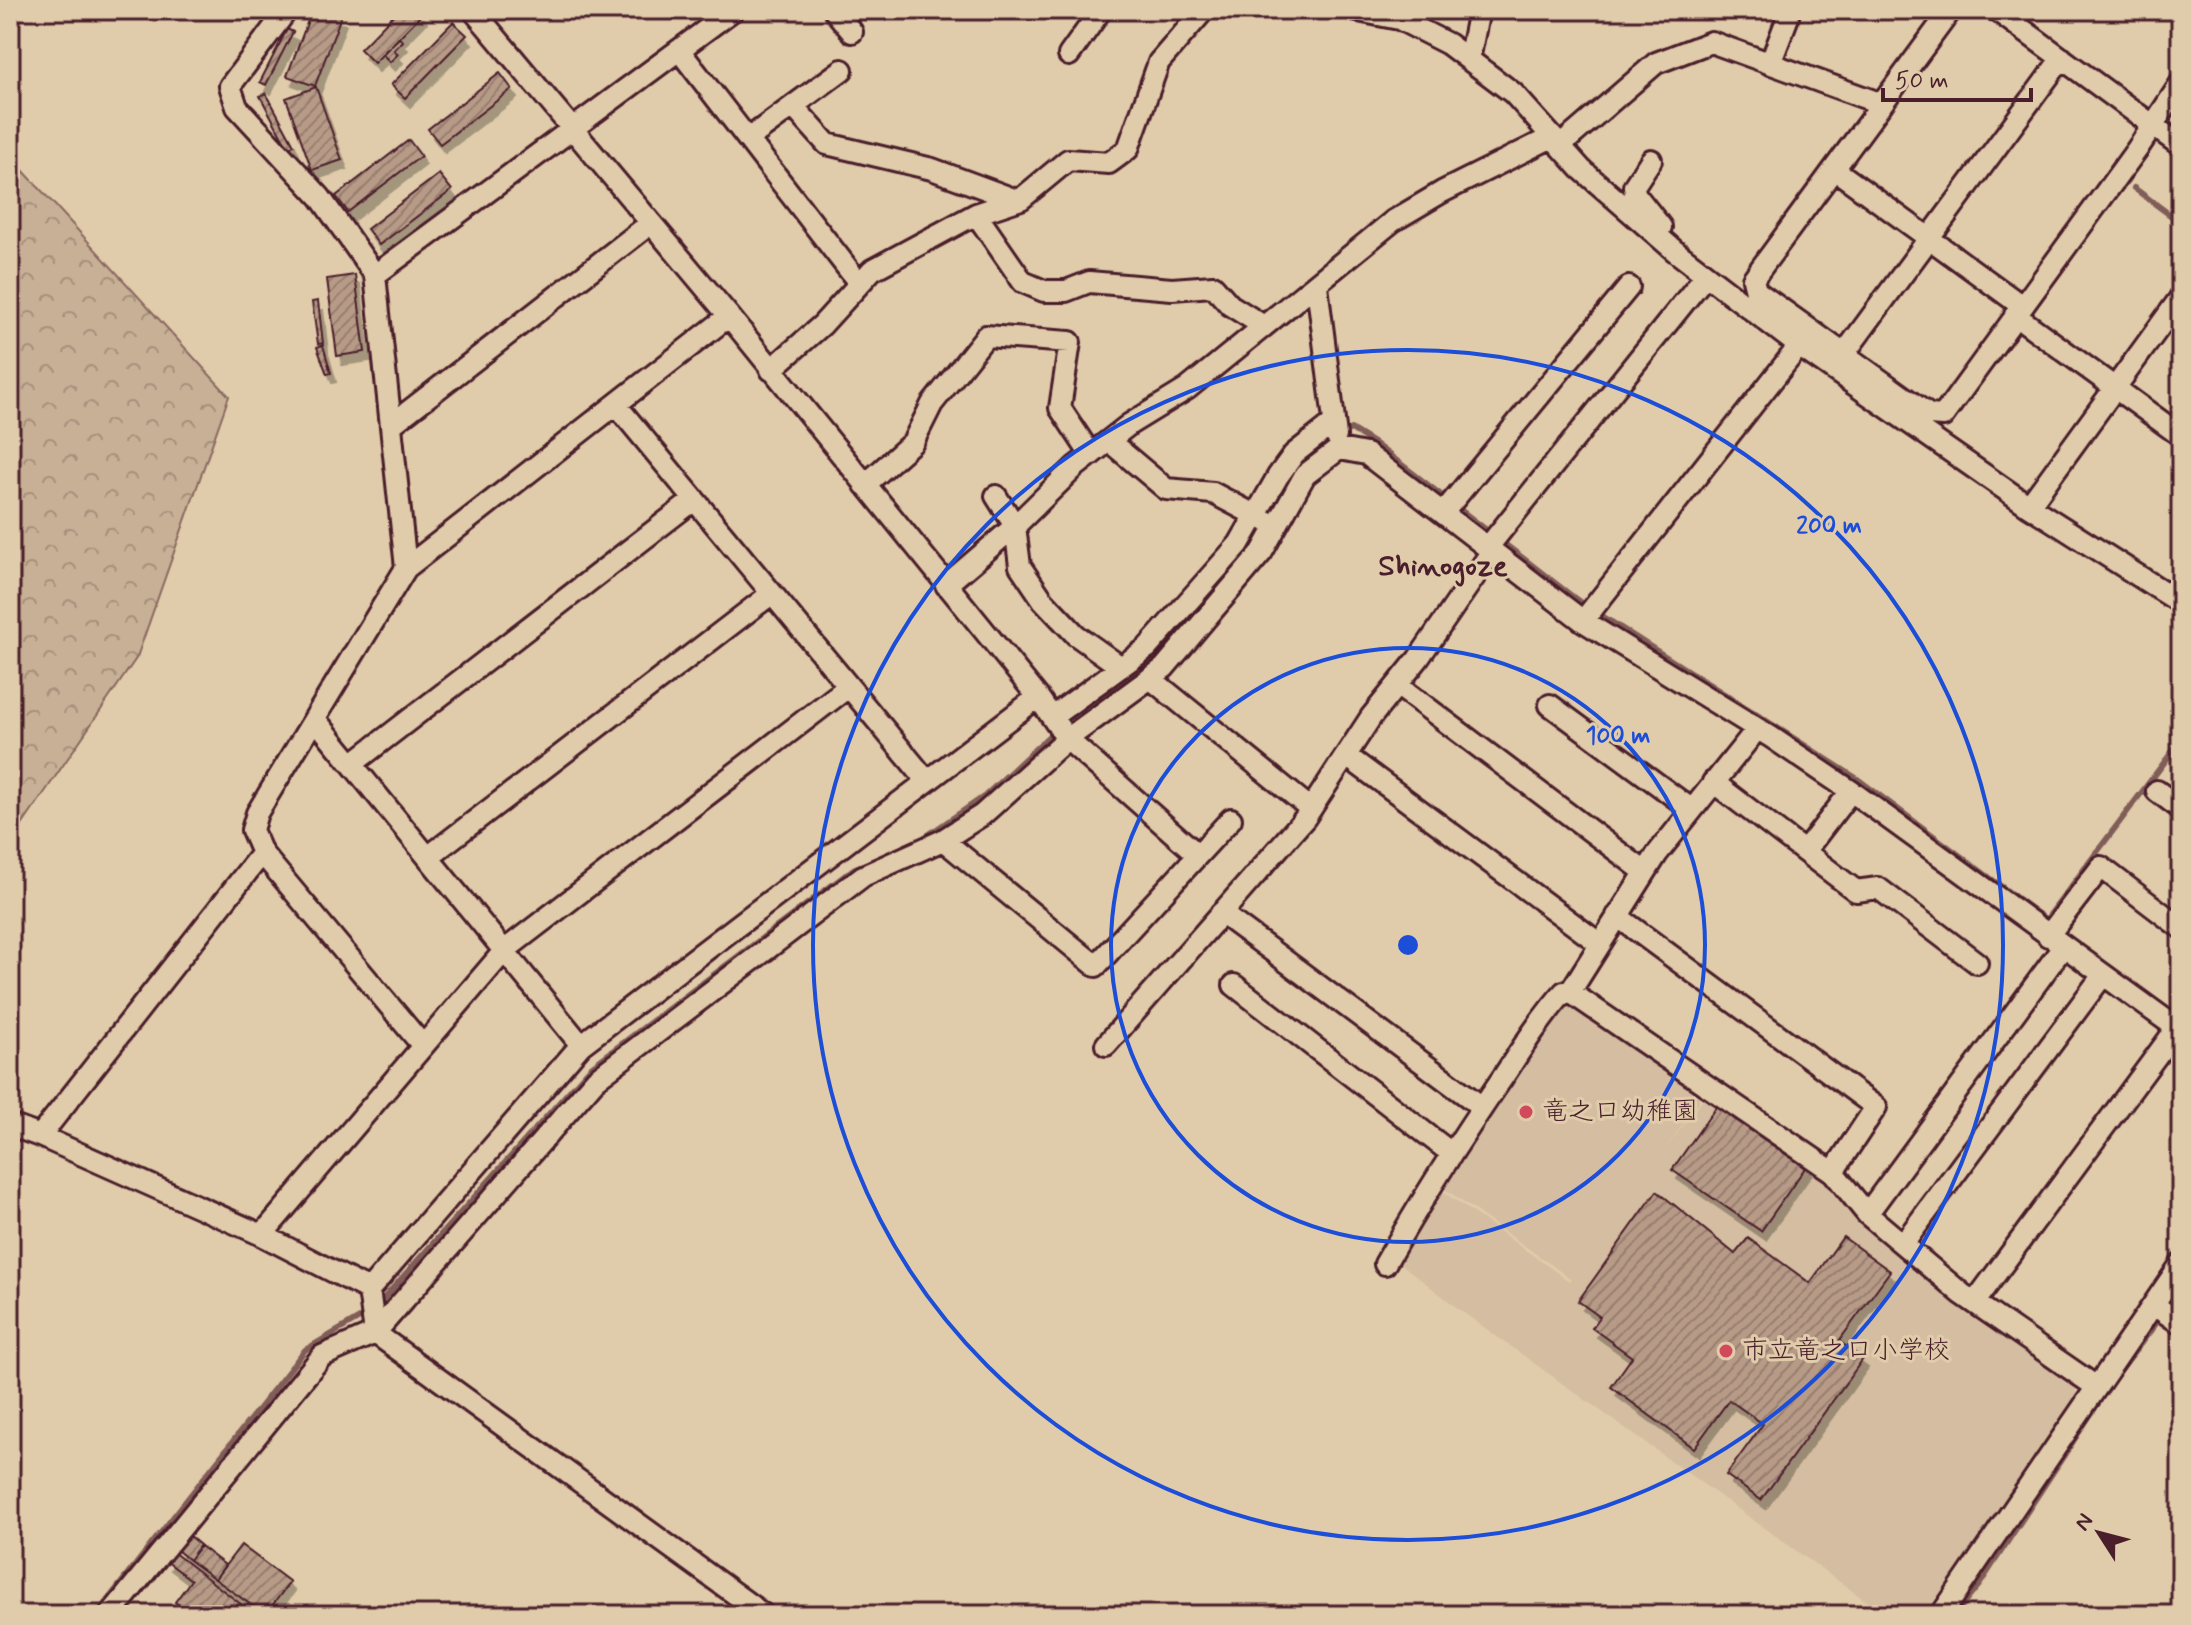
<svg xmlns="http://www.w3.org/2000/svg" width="2191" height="1625" font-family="Mynerve,'Klee One',sans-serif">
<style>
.built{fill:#d4bda0}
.forest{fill:url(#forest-crowns);stroke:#896860;stroke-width:2}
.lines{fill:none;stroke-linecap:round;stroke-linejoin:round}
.stream{stroke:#815d59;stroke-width:6}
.building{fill:url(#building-hatch);stroke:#4a1f2b;stroke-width:2;filter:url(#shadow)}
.minor-casing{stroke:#4a1f2b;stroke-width:26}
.minor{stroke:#e0ccab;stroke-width:20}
.ring{fill:none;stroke:#1d4ed8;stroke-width:4}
.poi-dot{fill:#d1495b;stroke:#e0ccab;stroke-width:3}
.labels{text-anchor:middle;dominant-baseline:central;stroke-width:6;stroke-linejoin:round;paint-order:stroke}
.poi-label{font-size:26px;fill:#4a1f2b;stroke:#e0ccab;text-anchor:start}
.quarter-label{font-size:30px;font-weight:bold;fill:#4a1f2b;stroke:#e0ccab}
.centre{fill:#1d4ed8;stroke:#e0ccab;stroke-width:4}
.ring-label{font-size:24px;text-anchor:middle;font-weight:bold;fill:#1d4ed8;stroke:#e0ccab;stroke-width:6;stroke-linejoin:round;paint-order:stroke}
</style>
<defs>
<pattern id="forest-crowns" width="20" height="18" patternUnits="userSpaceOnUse" patternTransform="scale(2)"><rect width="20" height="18" fill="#c8b096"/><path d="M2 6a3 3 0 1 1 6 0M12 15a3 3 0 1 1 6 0" fill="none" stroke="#a48f7b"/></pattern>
<pattern id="building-hatch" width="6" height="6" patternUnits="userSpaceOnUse" patternTransform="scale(2)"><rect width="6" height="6" fill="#b79b87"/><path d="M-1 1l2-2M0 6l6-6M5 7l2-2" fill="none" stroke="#977e6f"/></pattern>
<filter id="shadow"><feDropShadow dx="5" dy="9" stdDeviation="0" flood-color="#0004"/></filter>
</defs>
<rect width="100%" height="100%" fill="#e0ccab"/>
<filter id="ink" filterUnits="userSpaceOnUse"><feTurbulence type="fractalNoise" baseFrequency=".0125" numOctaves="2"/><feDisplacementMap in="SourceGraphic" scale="16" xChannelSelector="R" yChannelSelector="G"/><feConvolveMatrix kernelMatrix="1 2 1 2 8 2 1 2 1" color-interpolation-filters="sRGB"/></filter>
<g filter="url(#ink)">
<path class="built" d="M1565,1001L1699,1094V1102L1659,1158L1706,1095L1820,1173L1862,1219L2074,1378L2077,1397L1953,1585L1926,1615H1886L1464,1313L1396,1260L1438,1188L1569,1281L1571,1279L1439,1185Z"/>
<path class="forest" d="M10,156L229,396L137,657L10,843Z"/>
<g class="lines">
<path class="stream" d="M2134,188L2181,223
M1340,434L1351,429L1375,444L1577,600L1856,778L2046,920L2181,740
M921,840L985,796L1065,721L1156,658L1240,561L1271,514L1279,493
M377,1306L590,1068L855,868L878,859
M2115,1377L2181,1291
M96,1615L305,1350L368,1313
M1954,1615L1979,1585L2100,1400"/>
</g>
<path class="building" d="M312,10L341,16L315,86L287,76Z
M398,10H419L422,14L374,63L360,49Z
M453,22L467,35L405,98L391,85Z
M287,29L293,32L266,85L260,82Z
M399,38L403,41L394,50L398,54L390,62L382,54Z
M500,73L512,89L440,144L428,129Z
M316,87L342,160L312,170L286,98Z
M266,93L294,145L288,148L260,96Z
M409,140L421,156L348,212L336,196Z
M439,174L452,190L379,245L367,229Z
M355,275L365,352L337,356L327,279Z
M318,301L323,343L318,344L312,302Z
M323,345L331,373L327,374L317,347Z
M1718,1104L1807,1165L1761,1231L1672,1170Z
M1657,1191L1735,1254L1748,1238L1810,1283L1843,1237L1890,1271L1839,1341L1863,1359L1761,1500L1726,1475L1763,1424L1729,1400L1694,1448L1611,1387L1632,1357L1592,1328L1600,1317L1578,1301Z
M188,1535L200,1545L189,1560L177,1550Z
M241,1545L290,1582L265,1615L215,1579Z
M200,1546L225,1565L215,1579L189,1560Z
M173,1552L255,1615H192L175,1602L191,1580L166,1561Z"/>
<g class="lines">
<defs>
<path id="minor" d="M287,10L230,86L237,107L320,197L375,275L406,568
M473,10L729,316L1038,697L1067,739L1198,855
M834,10L852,32
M1353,10L1399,19L1448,44L1513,93L1581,169L1675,251L1799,346L2029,506L2181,603
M1951,10L1753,279L1756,291L1929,415L1943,416L2138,148L2181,83
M1996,10L2181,146
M679,50L859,283
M1069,55L1101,10
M1469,60L1479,10
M1770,64L1788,17L1782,10
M793,106L827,144L932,169L1016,200
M748,139L842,70
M1560,146L1656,63L1711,42L1882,104
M1651,160L1634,186L1635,194L1661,227
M1834,169L2022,306
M976,214L1023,282L1044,291H1066L1089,282L1172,289L1213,286L1230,305L1262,325
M375,275L733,10
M1317,286L1336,436
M2015,315L2181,436
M1844,354L2062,58
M771,370L822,325L872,270L976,214L1021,199L1068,160L1109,163L1128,149L1159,62L1204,10
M617,406L927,781
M391,425L651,223
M1109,441L1166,489L1213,493L1268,522
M865,485L913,442L932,404L986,336L1070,342L1060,408L1091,455
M996,496L1015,526L1020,566L1043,600L1076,635L1121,667
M2029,506L2181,297
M1443,513L1629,287
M1488,547L1706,275
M946,585L1015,526L1075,467L1130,424L1187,389L1393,221L1442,192L1552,137
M1583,621L1799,346
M1150,678L1311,809
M1397,685L1645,872
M1550,705L1691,809
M1052,717L1147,648L1239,544L1278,476L1294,454L1332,424
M315,719L581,1045
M1757,729L1657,854L1570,992L1833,1172L1867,1214L1962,1294L2095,1386
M1348,757L1600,944
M352,764L694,500
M1713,782L1856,891L1878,888L1977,963
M2157,791L2181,809
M943,840L1096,966L1231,819
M1805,851L1851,791
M262,853L423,1046
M428,857L771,594
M1221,913L1482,1107
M1617,916L1876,1107L1833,1172
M2048,936L2101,867L2181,928
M1234,985L1451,1153
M1106,1045L1305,818L1371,717L1418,659L1492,551
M10,1128L13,1126L40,1136L262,1235L369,1290L375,1333L764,1615
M40,1136L262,853L252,830L257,813L406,568L729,316
M1867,1214L2063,947
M262,1235L505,950L848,687
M1903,1244L2103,975
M1385,1264C1422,1199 1461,1138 1503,1077C1522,1048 1541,1018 1564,992H1570
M369,1290L581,1045L1038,697
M1975,1302L2177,1028
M2154,1305L2181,1324
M110,1615L322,1356L375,1333L596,1079L863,876L943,840L982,815L1067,739L1164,668L1262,552L1305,475L1339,449L1366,454L1583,621L1771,737L1851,791L2181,1031
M1941,1615L2181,1264"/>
</defs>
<use href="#minor" class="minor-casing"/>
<use href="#minor" class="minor"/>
</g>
</g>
<g class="ring">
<circle cx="1408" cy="945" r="297"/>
<circle cx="1408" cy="945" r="595"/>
</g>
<g class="poi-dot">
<circle cx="1526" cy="1112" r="8"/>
<circle cx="1726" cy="1351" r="8"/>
</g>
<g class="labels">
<g class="poi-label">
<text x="1542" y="1112">竜之口幼稚園</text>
<text x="1742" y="1351">市立竜之口小学校</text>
</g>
<g class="quarter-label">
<text x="1443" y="566">Shinogoze</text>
</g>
</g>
<circle cx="1408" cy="945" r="12" class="centre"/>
<g class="ring-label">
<text x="1829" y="533">200 m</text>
<text x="1618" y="743">100 m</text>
</g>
<rect width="2191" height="1625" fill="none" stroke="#e0ccab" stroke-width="40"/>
<rect x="20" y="20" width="2151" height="1585" fill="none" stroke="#4a1f2b" stroke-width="3" filter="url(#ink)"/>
<g transform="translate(2099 1533) rotate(306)" stroke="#e0ccab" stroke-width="6" paint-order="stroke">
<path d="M0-6L14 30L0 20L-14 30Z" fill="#4a1f2b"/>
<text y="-12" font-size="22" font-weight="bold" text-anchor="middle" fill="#4a1f2b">N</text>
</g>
<path d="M1883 88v12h148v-12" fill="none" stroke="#4a1f2b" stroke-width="4"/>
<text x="1895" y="88" font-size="24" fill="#4a1f2b" stroke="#e0ccab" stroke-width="6" paint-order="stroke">50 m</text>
</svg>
